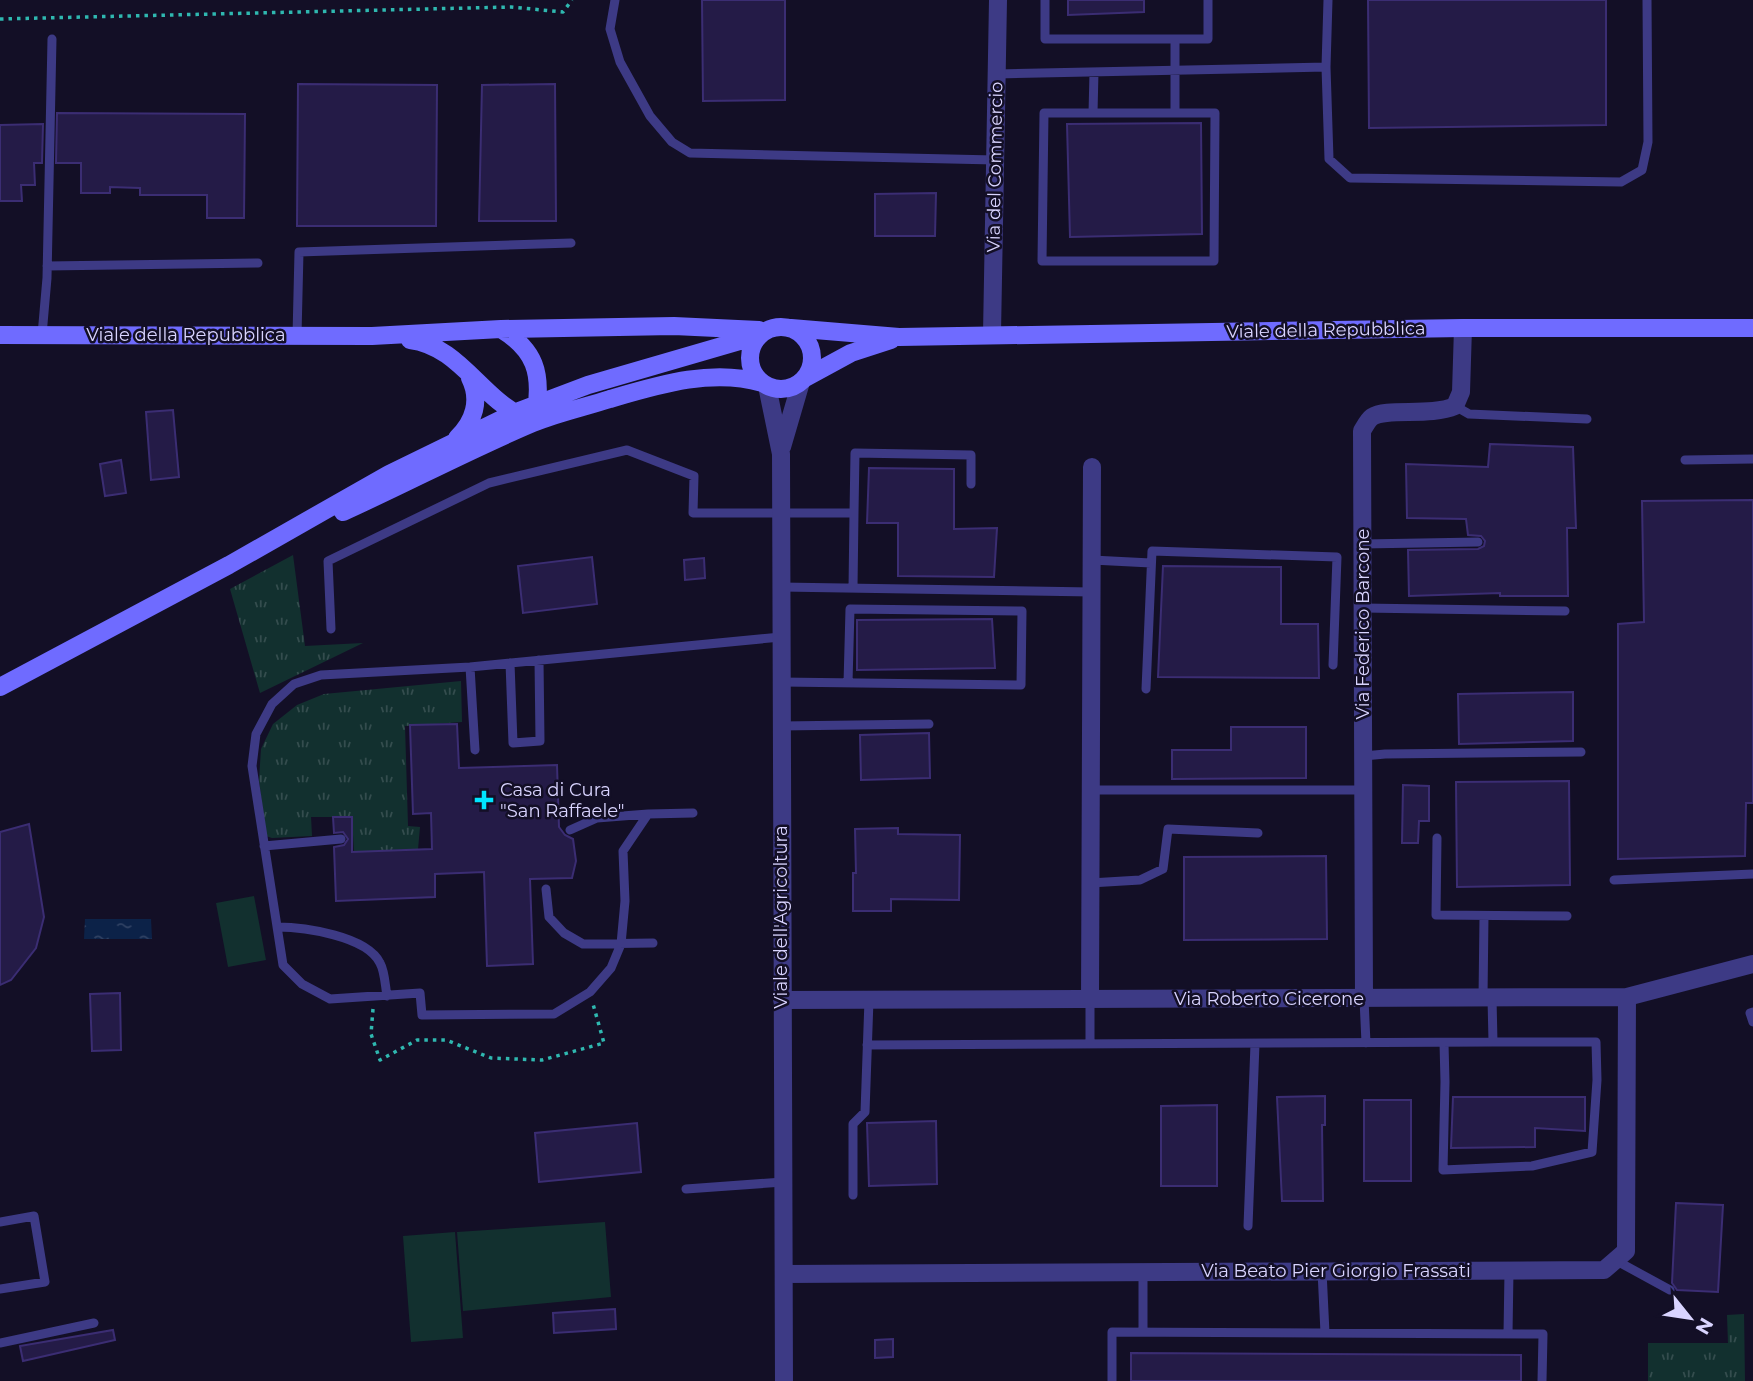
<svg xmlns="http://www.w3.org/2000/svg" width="1753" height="1381" font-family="Montserrat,sans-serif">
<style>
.grass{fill:url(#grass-tufts)}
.green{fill:#12302f}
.water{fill:url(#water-ripples)}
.building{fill:#241b47;stroke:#3b2d73;stroke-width:2}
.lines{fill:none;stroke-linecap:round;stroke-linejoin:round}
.path{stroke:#2fb8b0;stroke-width:3.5;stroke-dasharray:3.5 5;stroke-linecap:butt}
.lane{stroke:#3d3a85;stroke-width:9}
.street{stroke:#3d3a85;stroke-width:18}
.secondary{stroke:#6f6bff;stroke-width:18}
.poi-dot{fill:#00e5ff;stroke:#130f26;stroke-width:2.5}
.labels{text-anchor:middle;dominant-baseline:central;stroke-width:5;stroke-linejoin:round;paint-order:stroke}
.street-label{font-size:18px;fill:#d9d4ff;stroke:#130f26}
.poi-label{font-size:18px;fill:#d9d4ff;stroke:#130f26;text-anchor:start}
</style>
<defs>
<pattern id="grass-tufts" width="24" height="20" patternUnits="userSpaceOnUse" patternTransform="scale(1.75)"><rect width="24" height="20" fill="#12302f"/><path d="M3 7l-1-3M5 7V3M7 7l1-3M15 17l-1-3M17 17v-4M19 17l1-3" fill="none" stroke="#344d4e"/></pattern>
<pattern id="water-ripples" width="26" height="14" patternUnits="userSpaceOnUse" patternTransform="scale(1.75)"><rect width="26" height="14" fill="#0c2248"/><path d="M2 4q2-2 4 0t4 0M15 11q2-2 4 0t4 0" fill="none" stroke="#2f4163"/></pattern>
</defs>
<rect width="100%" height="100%" fill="#130f26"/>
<path class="grass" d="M293,555L305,646L363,643L260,693L230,589Z
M461,681L462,722L405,726L408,826L420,827L418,849L354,852L352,817H311L312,836L272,838L266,836L259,780L261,749L273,724L297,705L324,694Z
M1744,1314L1745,1381H1648V1343H1728L1727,1315Z"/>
<path class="green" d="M254,896L266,960L228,967L216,903Z
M605,1222L611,1297L463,1311L457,1232Z
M455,1232L463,1338L411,1342L403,1236Z"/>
<path class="water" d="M85,919H151L152,939H84Z"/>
<path class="building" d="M702,0H785V100L703,101Z
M1068,0H1144V12L1068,15Z
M1368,0H1606V125L1369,128Z
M298,84L437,85L436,226H297Z
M555,84L556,221H479L482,85Z
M57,113L245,114L244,218H207V195H140V188L110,187V193H81V163H56Z
M1201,123L1202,234L1070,237L1067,124Z
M43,124L42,163H34L35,185H21L22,201H0V125Z
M936,193L935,236H875V194Z
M173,410L179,477L151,480L146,412Z
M1490,444L1573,447L1576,528H1567L1568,596H1500V593L1409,596L1408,550L1478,549L1484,546L1485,541L1481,536L1468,535L1466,519L1407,518L1406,464L1488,467Z
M121,460L126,493L105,496L100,464Z
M869,468L954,469V529L997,528L994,577L898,576V523H867Z
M1753,500V803H1746L1745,856L1618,859V624L1644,622L1642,501Z
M592,557L597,604L523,613L518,566Z
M704,558L705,578L685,580L684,560Z
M1163,566L1281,567V624H1318L1319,678L1158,677Z
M992,619L995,668L857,670V620Z
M1573,692V741L1459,744L1458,694Z
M457,724L459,768L557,765L559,827L565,835L573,839L576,861L572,878L530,879L533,964L487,966L484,872L435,874V897L336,901L334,847L344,845L348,839L343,832L334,833L333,817H352V852L432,849L431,813L413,814L410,725Z
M1231,727H1306V778L1172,779V750H1231Z
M929,733L930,778L861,780L860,735Z
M1569,781L1570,885L1457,887L1456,782Z
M1403,785L1429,786V821H1419L1418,843H1402Z
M29,824L44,917L36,948L11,980L0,985V832Z
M898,828V834L960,835L959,900L891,899V911H853V873H856L855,829Z
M1326,856L1327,939L1184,940V857Z
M120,993L121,1050L92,1051L90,994Z
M1325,1096V1125H1322L1323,1201H1282L1277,1097Z
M1453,1097H1585V1131L1535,1128V1147L1451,1148Z
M1364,1100H1411V1181H1364Z
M1217,1105V1186H1161V1106Z
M936,1121L937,1184L869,1186L867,1123Z
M637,1123L641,1172L539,1182L535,1133Z
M1676,1203L1723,1205L1718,1292L1677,1290L1672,1283Z
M615,1309L616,1329L554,1333L553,1313Z
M113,1330L115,1340L23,1361L20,1346Z
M893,1339V1357L875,1358V1340Z
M1131,1353L1521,1355V1381H1131Z"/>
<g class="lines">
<path class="path" d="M0,19L511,7L563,12L572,0
M373,1009L371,1034L380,1060L417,1040H446L491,1058L542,1060L604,1043L593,1004"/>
<path class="lane" d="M615,0L610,29L620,62L650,116L672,142L690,153L995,160
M1045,0V39H1208V0
M1328,0L1326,67L1329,159L1350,178L1621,182L1642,170L1648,142L1647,0
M1094,72L1093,113H1044L1042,261H1214L1215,113H1175
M997,74L1326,67
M1093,113H1175V39
M47,266L258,263
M42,335L47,278L52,39
M297,336L299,252L571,243
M1455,406L1469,414L1587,419
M1685,460L1753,459
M1363,544L1478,542
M1092,560L1151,563
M781,587L1092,592
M853,588L854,513
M1363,608L1565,611
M331,629L328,561L489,483L627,450L694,476L693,513H854L855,453L971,455V484
M510,663L513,743L540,741L539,660
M470,667L475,750
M781,682L1021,685L1022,611L850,609L848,683
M1146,689L1152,551L1337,557L1333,665
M781,726L929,724
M1364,756L1385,754L1581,752
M1091,790H1364
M693,813L648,814L623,851L625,901L621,944L611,968L590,992L554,1014L422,1015L420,993L330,999L302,984L283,965L252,766L256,734L272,704L294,684L321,675L470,667L781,637
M570,830L597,818L648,814
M1437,838L1436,915L1567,916
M264,846L341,839
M1614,880L1753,874
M1090,883L1140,880L1163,869L1168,829L1258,833
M546,889L549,917L564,933L583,944L653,943
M277,927C304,927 367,936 380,963C385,972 385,985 387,996
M1483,998L1484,916
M1492,998L1493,1042
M1364,999L1366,1043
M1753,1012L1750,1013L1753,1022
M1090,1044V1000
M867,1045L1493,1042H1596L1597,1080L1592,1152L1532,1166L1443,1170L1445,1082L1444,1043
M686,1189L783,1182
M853,1195V1124L865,1112L869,1000
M0,1222L34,1216L45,1282L0,1289
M1248,1226L1255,1044
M1615,1260L1670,1290
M1322,1271L1325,1333
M1143,1272V1332
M1508,1334L1509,1271
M0,1343L94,1323
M1112,1381V1332L1543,1334L1542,1381"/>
<path class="street" d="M992,334L998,0
M767,386L781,454L784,1381
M782,447L801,382
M1364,999L1362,431C1365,426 1368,420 1372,417C1387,407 1430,417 1455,406L1461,392L1463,328
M782,1000L1627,997L1753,964
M1090,1000L1092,467
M785,1274L1604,1270L1626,1251L1627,997"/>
<path class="secondary" d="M750 358a31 31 0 1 1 62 0a31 31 0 1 1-62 0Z
M791,328L899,337L1463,328H1753
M501,329C535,350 542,373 536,411
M0,335L372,336L501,329L674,326L759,330
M410,340C459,346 480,397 523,417
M805,378L851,353L891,340
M457,438C474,422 481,400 470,378
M343,512C407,483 469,450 533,423C558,413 585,407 610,399C658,385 712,368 762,383
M0,687L229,565L389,474L514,413L588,385L760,335"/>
</g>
<path class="poi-dot" d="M480.5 789.5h7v7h7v7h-7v7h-7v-7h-7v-7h7z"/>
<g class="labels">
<g class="street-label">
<text transform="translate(995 167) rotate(-89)">Via del Commercio</text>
<text transform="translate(1326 330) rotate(-1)">Viale della Repubblica</text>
<text x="186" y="335">Viale della Repubblica</text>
<text transform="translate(1363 624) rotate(-90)">Via Federico Barcone</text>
<text transform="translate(781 917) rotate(-90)">Viale dell'Agricoltura</text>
<text x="1269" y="999">Via Roberto Cicerone</text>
<text x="1336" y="1271">Via Beato Pier Giorgio Frassati</text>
</g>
<g class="poi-label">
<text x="500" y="790">Casa di Cura<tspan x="500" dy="21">"San Raffaele"</tspan></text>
</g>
</g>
<g transform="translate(1690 1318) rotate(120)" stroke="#130f26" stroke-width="5" paint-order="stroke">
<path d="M0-5L12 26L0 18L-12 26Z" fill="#d9d4ff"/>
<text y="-10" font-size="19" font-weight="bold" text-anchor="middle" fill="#d9d4ff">N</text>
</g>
</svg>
